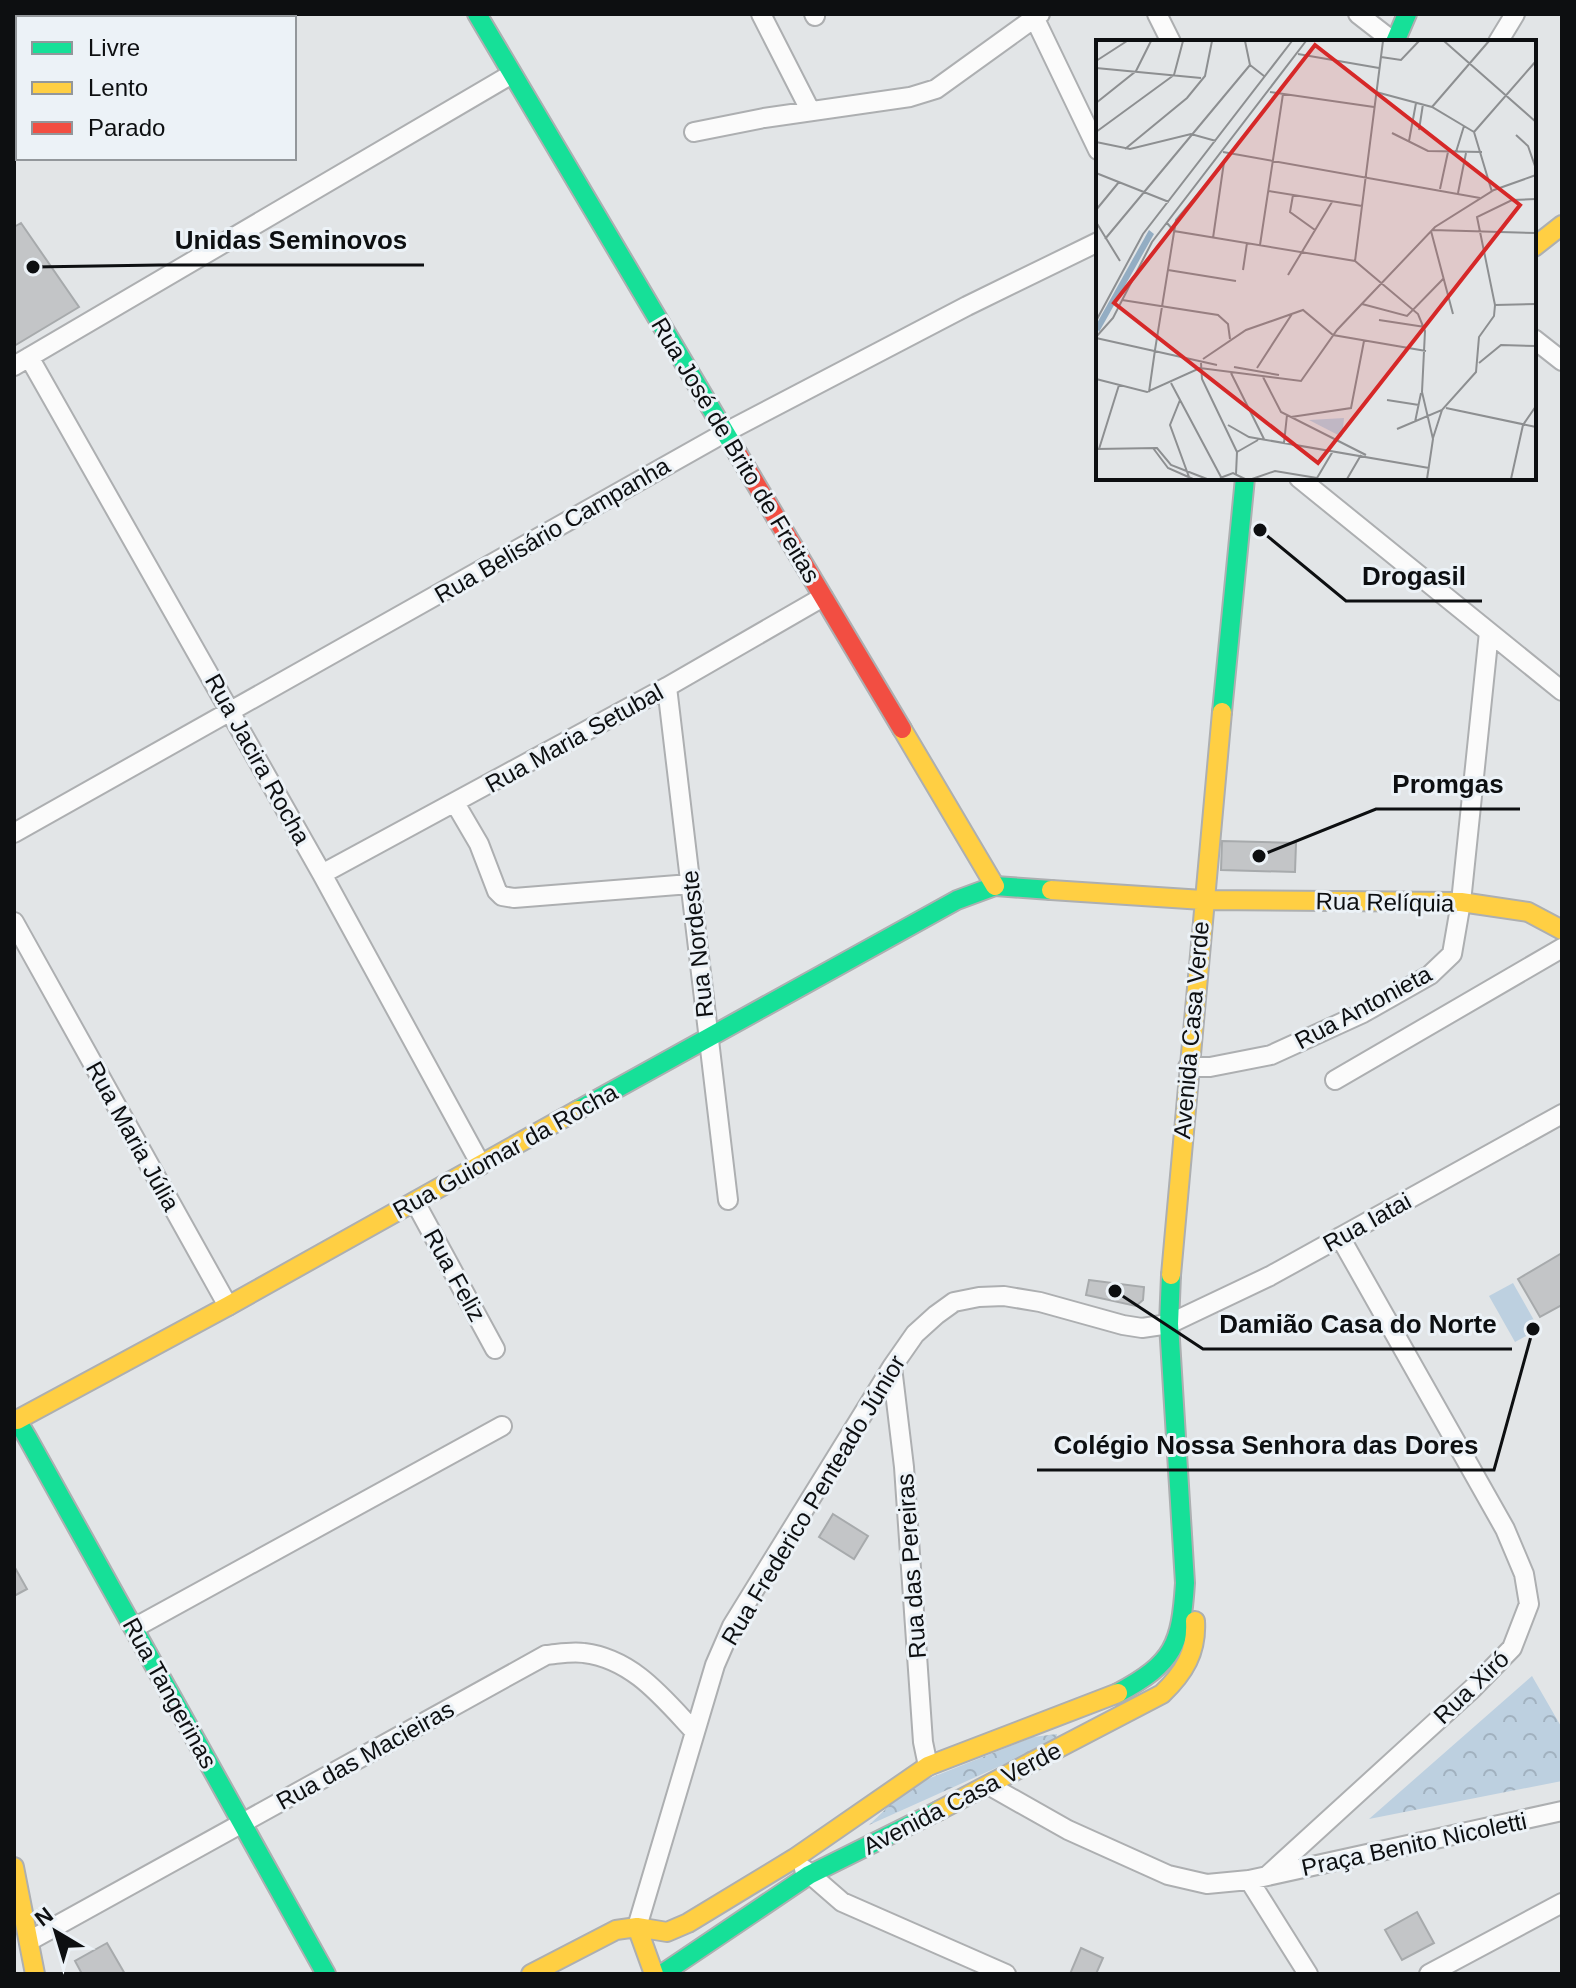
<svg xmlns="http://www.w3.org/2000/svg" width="1576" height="1988" font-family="Helvetica,sans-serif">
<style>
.park{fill:url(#park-crowns)}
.pitch{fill:#bdd0e0}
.building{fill:#c3c5c7;stroke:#a7aaac;stroke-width:2}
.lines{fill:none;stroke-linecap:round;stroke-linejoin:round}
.street-casing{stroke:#adafb1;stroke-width:22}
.fast-casing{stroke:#adafb1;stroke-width:22}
.slow-casing{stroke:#adafb1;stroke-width:22}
.jam-casing{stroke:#adafb1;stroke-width:22}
.street{stroke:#fbfbfb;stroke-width:18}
.fast{stroke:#16e098;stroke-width:18}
.slow{stroke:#ffcf43;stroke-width:18}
.jam{stroke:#f24e42;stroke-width:18}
.labels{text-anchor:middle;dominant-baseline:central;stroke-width:6;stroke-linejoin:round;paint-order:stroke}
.street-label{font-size:24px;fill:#0d0f11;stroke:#ecf2f7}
.inset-road{fill:none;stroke:#8d8f91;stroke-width:2}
.view{fill:#d62828;fill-opacity:0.15;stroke:#d62828;stroke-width:4}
.inset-edge{fill:none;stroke:#0d0f11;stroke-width:4}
.leader{fill:none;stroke:#0d0f11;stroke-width:3}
.callout-dot{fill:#0d0f11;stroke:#ecf2f7;stroke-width:3}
.callout-label{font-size:26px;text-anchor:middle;font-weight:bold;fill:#0d0f11;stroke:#ecf2f7;stroke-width:6;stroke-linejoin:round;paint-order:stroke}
</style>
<defs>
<pattern id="park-crowns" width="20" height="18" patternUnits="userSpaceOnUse" patternTransform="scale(2)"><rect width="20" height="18" fill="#bdd0e0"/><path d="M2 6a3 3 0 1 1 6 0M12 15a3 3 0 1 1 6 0" fill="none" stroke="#a1b1bf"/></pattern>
</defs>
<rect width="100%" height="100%" fill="#e2e5e7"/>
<path class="park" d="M1532,1676L1562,1728V1781L1369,1819Z
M1057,1734L1056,1741L869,1825L910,1786L1033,1737Z"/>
<path class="pitch" d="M1513,1283L1539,1329L1515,1342L1489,1296Z"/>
<path class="building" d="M21,223L79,307L14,346V227Z
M1222,841L1296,843L1295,872L1221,870Z
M1562,1253V1305L1540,1317L1518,1279Z
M1089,1280L1144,1287L1143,1300L1136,1306L1086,1295Z
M833,1514L868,1536L854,1559L819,1537Z
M14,1566L27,1589L14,1596Z
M1417,1912L1434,1943L1402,1960L1385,1930Z
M107,1943L125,1974H82L75,1961Z
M1081,1948L1103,1958L1096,1974H1070Z"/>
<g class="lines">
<defs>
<path id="street" d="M761,14L810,110
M814,14L815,16
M1157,14L1171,42
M1358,14L1394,42
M140,18L147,14
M1035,19L1098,150
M1498,42L1515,14
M14,93L18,90
M694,132L764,118L910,97L936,89L1040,14
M1534,339L1562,361
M29,357L322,874L481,1165
M14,366L512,74
M1299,478L1562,691
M667,687L728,1200
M455,803L479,844L497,891L502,896L514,898L690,884
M14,833L726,432L967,306L1098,242
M322,874L667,687L823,597
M14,922L228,1306
M1188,1067H1210L1271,1055L1363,1013L1430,975L1452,954L1461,902L1489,632
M1335,1080L1562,948
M415,1202L495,1349
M892,1367L904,1467L923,1742L928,1766
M134,1628L502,1426
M990,1786L1068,1830L1168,1875L1207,1884L1249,1880L1562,1811
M804,1869L842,1902L1006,1974
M1267,1876L1473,1688L1512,1648L1529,1604L1524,1574L1505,1529L1340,1237
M1249,1880L1308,1974
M637,1927L715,1665L732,1626L892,1367L915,1334L936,1315L954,1302L979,1297L1004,1296L1040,1302L1123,1325L1142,1328L1169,1324L1270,1276L1562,1114
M29,1941L546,1655C558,1654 572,1651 584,1653C633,1659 663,1698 695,1732
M1429,1974L1562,1903"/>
<path id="fast" d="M477,14L738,454
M1395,42L1407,14
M1222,712L1245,478
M578,1110L957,900L995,886L1051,890
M14,1422L17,1420L27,1437L326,1974
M1118,1693C1174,1663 1181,1645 1185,1583L1169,1324L1171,1275
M662,1974L809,1875L938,1811"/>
<path id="slow" d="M1534,247L1562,225
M902,729L995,886
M1051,890L1203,900L1461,902L1528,912L1562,930
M1171,1275L1222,712
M14,1419L17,1420L228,1306L578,1110
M938,1811L1162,1694C1184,1673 1197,1652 1195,1621
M14,1867L35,1974
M637,1927L654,1974
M531,1974L616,1930L637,1927L667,1932L688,1923L795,1858L928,1766L1118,1693"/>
<path id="jam" d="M738,454L902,729"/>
</defs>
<use href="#street" class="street-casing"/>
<use href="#fast" class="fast-casing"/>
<use href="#slow" class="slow-casing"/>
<use href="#jam" class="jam-casing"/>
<use href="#street" class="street"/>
<use href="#fast" class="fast"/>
<use href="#slow" class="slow"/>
<use href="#jam" class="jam"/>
</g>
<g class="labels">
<g class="street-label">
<text transform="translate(736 450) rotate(59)">Rua José de Brito de Freitas</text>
<text transform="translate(552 530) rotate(-30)">Rua Belisário Campanha</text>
<text transform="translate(574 738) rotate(-29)">Rua Maria Setubal</text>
<text transform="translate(258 759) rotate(61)">Rua Jacira Rocha</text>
<text transform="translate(1385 902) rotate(1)">Rua Relíquia</text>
<text transform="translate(697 944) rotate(-96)">Rua Nordeste</text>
<text transform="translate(1363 1007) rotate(-28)">Rua Antonieta</text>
<text transform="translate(1191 1030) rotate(-85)">Avenida Casa Verde</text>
<text transform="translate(133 1136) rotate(61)">Rua Maria Júlia</text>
<text transform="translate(505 1151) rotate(-29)">Rua Guiomar da Rocha</text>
<text transform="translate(1367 1222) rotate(-29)">Rua Iatai</text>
<text transform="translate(455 1275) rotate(61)">Rua Feliz</text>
<text transform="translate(813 1500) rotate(-59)">Rua Frederico Penteado Júnior</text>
<text transform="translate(911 1566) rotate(-94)">Rua das Pereiras</text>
<text transform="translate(1471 1687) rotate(-44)">Rua Xiró</text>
<text transform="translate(170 1693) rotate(61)">Rua Tangerinas</text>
<text transform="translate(365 1755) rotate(-29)">Rua das Macieiras</text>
<text transform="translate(962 1798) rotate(-27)">Avenida Casa Verde</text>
<text transform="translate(1414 1844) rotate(-12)">Praça Benito Nicoletti</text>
</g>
</g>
<g transform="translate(1096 40)">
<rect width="440" height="440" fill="#e2e5e7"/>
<path d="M248,378L246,397L213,380Z" fill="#bdd0e0"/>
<path d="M53,190L58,194L3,292L0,285Z" fill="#93adc3"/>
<path class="inset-road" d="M149,1L154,25L168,36M348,1L440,82M202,14L283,28M285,17L305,20L323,1M0,21L31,1M0,28L105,38M174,52L278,67M280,52L336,67L378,92M0,63L40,31L55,1M336,67L393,1M323,90L327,64M0,92L78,35L87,1M378,92L440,21M378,92L396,152M296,93L332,111L386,112M420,95L432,106L440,129M313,101L320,63M0,102L34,109L95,94L120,101M29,109L91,58L109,36L116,1M127,112L384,158M360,112L368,86M0,133L73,162M344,149L352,112M173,151L266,166M362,153L370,113M197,155L194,172L219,190M0,170L23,142M0,182L24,221M71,183L78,191L259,221L322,274L329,291L326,352L337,399L331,439M336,190L440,193M335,191L357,274M117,198L128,122M9,199L154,25M164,205L187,54M259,221L287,1M72,230L140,241M147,230L151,203M192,235L236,162M26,260L122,275L132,284L134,299M266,264L311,276L348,238M399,265L440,264M283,280L329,287M0,281L47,194L196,1M0,297L17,278L56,202L210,1M0,298L121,325M59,310L80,180L124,128M107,319L150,290L207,270L237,295L330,311M105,323L106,339L141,412L140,434M383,323L405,305L440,306M138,327L183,335M161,328L196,274M135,333L168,399M167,337L185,372L270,415M0,339L51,352L104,328L205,341L241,290L339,187L398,150L440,135M75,343L125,437M53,352L59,310M84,360L74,385L93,437M291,360L323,365M350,368L440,387M195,377L255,368L268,301M319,382L325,353M132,385L153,397L333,428M301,389L346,370L380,332L383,297L398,276L399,265L381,177L416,160L440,159M337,398L346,370M188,403L191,375M57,408L72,428L97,439M0,409L61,408L75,425L111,439M3,409L23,345M141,412L162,400M124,438L137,433L149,439M221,438L237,411M156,439L179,431L221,438M251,439L265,415M415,439L427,385L440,366"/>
<path class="view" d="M219,5L424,165L222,423L18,263Z"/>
<rect width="440" height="440" class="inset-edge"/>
</g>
<path class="leader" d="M33 267L159 265H424M1260 530L1346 601H1482M1259 856L1376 809H1520M1115 1291L1203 1349H1512M1533 1329L1494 1470H1037"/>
<g class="callout-dot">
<circle cx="33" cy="267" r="8"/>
<circle cx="1260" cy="530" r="8"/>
<circle cx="1259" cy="856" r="8"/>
<circle cx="1115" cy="1291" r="8"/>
<circle cx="1533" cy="1329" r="8"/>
</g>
<g class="callout-label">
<text x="291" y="249">Unidas Seminovos</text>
<text x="1414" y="585">Drogasil</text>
<text x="1448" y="793">Promgas</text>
<text x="1358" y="1333">Damião Casa do Norte</text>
<text x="1266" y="1454">Colégio Nossa Senhora das Dores</text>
</g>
<rect width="1576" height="1988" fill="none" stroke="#0d0f11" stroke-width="32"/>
<rect x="16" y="16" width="280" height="144" fill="#ecf2f7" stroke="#93979b" stroke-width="2"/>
<rect x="32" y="42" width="40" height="12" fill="#16e098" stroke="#93979b" stroke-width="2"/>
<text x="88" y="56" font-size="24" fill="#0d0f11">Livre</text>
<rect x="32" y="82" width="40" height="12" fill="#ffcf43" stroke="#93979b" stroke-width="2"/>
<text x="88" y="96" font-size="24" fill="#0d0f11">Lento</text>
<rect x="32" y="122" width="40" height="12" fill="#f24e42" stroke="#93979b" stroke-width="2"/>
<text x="88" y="136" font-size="24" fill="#0d0f11">Parado</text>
<g transform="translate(56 1932) rotate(322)" stroke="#ecf2f7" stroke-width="6" paint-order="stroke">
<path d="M0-6L14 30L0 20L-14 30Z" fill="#0d0f11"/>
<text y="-12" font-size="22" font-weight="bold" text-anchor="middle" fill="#0d0f11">N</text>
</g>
</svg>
